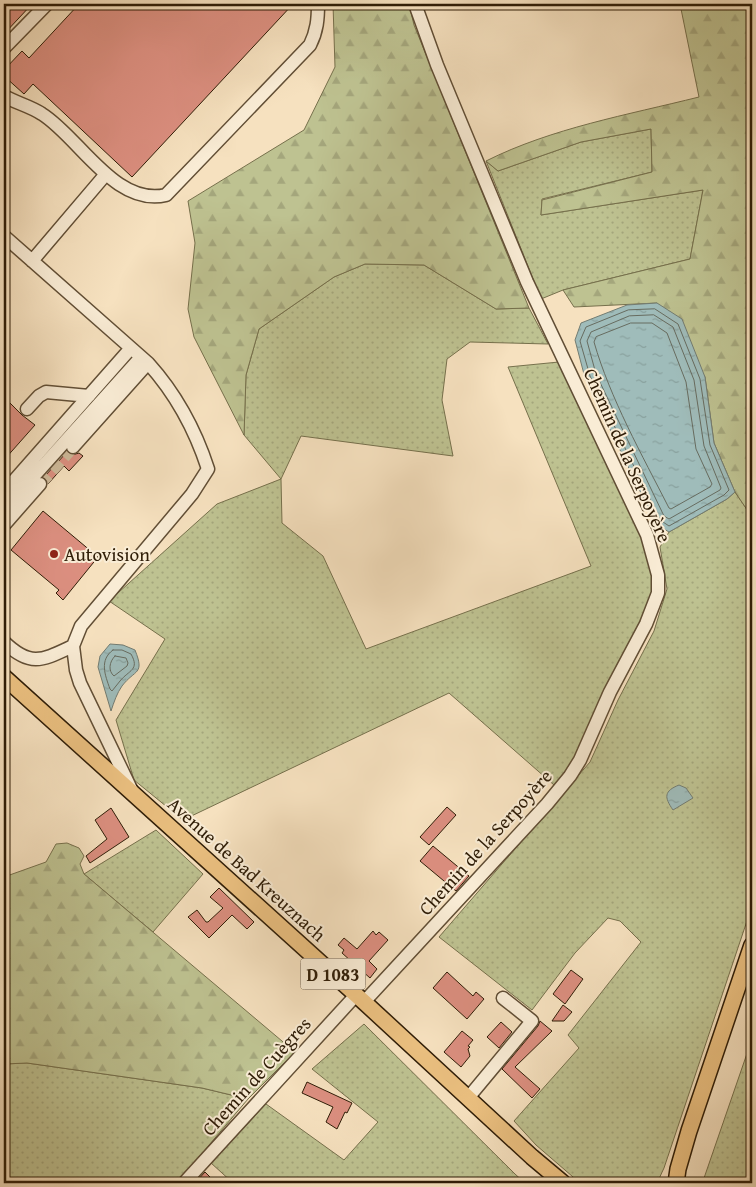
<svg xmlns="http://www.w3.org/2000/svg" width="756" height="1187" font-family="'Gentium Book Plus',serif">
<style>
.grass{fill:url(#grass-dots);stroke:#76704c}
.forest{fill:url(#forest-firs);stroke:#76704c}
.water{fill:url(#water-ripples);stroke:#727c72}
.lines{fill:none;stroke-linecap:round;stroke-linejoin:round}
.shore{stroke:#676c60;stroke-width:1}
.building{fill:#dc8f80;stroke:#2f1d07}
.minor-tunnel{stroke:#ceba9a;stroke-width:12;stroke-dasharray:12 6;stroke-linecap:butt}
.minor-casing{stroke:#614e35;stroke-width:15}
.major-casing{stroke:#2f1d07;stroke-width:18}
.minor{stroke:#f9ecd5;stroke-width:12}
.major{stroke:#ebc080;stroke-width:15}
.poi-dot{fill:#8f2418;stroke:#f9ecd5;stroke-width:2}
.labels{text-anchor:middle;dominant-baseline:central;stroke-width:4;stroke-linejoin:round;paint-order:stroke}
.shield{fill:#f9ecd5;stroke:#6c5b45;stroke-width:1}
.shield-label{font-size:18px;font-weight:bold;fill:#2f1d07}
.street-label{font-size:19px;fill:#2f1d07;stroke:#f9ecd5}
.poi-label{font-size:19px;fill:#2f1d07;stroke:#f9ecd5;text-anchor:start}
</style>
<defs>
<pattern id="grass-dots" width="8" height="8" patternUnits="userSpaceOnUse" patternTransform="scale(1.25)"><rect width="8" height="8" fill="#bec291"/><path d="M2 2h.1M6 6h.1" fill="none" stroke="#a4a67c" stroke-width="1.8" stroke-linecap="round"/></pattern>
<pattern id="forest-firs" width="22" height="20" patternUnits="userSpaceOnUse" patternTransform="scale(1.25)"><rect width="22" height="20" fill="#bec291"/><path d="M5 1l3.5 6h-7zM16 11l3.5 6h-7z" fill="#a4a67c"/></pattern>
<pattern id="water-ripples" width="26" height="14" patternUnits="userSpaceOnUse" patternTransform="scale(1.25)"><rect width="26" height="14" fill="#9fbcba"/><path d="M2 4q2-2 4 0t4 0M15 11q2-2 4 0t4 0" fill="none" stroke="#89a19e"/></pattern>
</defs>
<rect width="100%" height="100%" fill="#f6e1bf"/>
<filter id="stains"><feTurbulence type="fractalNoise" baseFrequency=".004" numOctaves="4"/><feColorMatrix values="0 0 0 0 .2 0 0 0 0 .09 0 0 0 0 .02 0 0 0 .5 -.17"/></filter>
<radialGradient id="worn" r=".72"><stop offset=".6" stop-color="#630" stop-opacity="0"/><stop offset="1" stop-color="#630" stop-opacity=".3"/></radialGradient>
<path class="grass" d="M651,129L652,172L542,199L541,215L703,190L690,259L563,290L541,299L486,161L498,171L581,142Z
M365,264L424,265L496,309L529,308L548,344L470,342L447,359L442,400L453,456L301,436L281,479L282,523L323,556L366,649L591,566L508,367L559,362L646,542L654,574V590L641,627L574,763L554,785L449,693L183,820L134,780L116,720L165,639L109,601L217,504L281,479L244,435L246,375L259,329L334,277Z
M735,492L752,517V906L664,1168L657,1183H580L536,1145L514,1121L579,1048L568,1035L641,942L620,921L608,918L575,953L532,1010L439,937L590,762L618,700L654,631L667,589L660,547L669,532L727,499Z
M156,830L203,874L153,932L84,874Z
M364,1024L515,1174L525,1183H233L211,1163L266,1104L344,1160L378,1122L312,1069Z
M752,1039V1181C738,1185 718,1185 703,1181Z
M27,1063L202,1088L248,1099L177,1183H4V1064Z"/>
<path class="forest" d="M333,4H409L414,25L529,308L496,309L424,265L365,264L334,277L259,329L246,375L244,435L194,337L188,309L195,243L188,201L304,130L335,67Z
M680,4H752V517L735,492L714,443L705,377L657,303L574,307L563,290L690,259L703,190L541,215L542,200L652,172L651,129L581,142L498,171L486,161C552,128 627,115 699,97Z
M67,843L79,848L84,856L80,864L84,874L295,1052L248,1099L202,1088L27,1063L4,1064V877L46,862L56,844Z"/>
<path class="water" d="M657,303L682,319L705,377L714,443L735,492L727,499L669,532L656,524L585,378L575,340L581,323L627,305Z
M110,644L123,645L135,650C145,675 135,669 122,686C117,693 114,702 111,711L98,667L100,656Z
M679,785L686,788L693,798L673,810C664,797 664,791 679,785Z"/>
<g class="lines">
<path class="shore" d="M655,309L678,324L700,379L710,445L729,490L724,495L669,526L660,520L590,376L580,341L586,327L628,310Z
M654,315L673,327L694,380L704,446L721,488L720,490L669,519L664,516L596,374L587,341L591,332L629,316Z
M631,323H652L667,333L686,382L696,449L712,484L710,487L671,509L669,508C642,455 610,398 594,342L596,337Z
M113,650H122L131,654C140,670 129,670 120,681C117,684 115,688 112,691L110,689C105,675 99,660 113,650Z
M115,656L126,658L128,663L127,666L114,676C108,671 109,662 115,656Z"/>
</g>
<path class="building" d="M4,4H32L4,34Z
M79,4H293L132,177L33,84L24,94L4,76V70L22,51L29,58Z
M4,397L22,415L35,425L4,460Z
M67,452L72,455L79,453L83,456L69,471L64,466L48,484L44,477Z
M43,511L98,557L63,600L56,593L59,590L11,550Z
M447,807L456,815L429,845L420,837Z
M111,808L129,837L90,863L86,856L107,839L95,820Z
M433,846L469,876L456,891L420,861Z
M219,888L254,922L247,929L232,915L209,938L188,917L197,910L206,922H208L223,908L210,897Z
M373,931L376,935L379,932L388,940L369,961L377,969L370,978L342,953L344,950L338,945L344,938L357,949Z
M571,970L583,979L565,1004L553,994Z
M447,972L473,996L476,992L484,999L467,1019L433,988Z
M563,1005L572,1012L564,1021H552Z
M540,1021L552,1031L515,1067L540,1089L532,1098L502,1069L538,1026Z
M501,1022L512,1032L499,1048L487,1037Z
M462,1031L473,1040L468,1046L470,1047L468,1049L470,1056L461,1067L444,1052Z
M307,1082L352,1103L347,1113L345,1112L337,1129L326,1122L333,1107L302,1093Z
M205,1172L216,1183H195Z"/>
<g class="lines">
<path class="minor-tunnel" d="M40,484L73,447"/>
<defs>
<path id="minor" d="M4,48L47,4
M4,96C16,103 30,106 42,114C79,137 115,207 166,195L310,45C317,31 318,19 318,4
M4,236L148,363C176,394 195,429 208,469L192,494L81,626L73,646L76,670L80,683L132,791
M32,261L106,174
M27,409L39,396L46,392L89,396
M73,447L148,363
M4,492L131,348
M4,522L7,506L141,357
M4,525L40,484
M4,642C31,668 43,660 73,646
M364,1002L547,804L570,776L580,760L610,692L646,624L658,593V575L647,535L527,282L437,65L415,4
M468,1098L532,1021L503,998
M184,1183L356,995"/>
<path id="major" d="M4,677L364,1002L532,1157L563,1183
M676,1183L678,1169L689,1131L752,945"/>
</defs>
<use href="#minor" class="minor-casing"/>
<use href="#major" class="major-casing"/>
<use href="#minor" class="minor"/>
<use href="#major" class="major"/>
</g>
<circle class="poi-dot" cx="54" cy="554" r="5"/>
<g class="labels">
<rect class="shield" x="300.5" y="958.5" width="65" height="31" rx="4"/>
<g class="shield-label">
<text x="333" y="974">D 1083</text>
</g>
<g class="street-label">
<text transform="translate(628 455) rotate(66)">Chemin de la Serpoyère</text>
<text transform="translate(485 842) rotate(-48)">Chemin de la Serpoyère</text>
<text transform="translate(247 869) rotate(42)">Avenue de Bad Kreuznach</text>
<text transform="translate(256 1076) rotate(-48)">Chemin de Cuègres</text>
</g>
<g class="poi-label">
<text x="64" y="554">Autovision</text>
</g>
</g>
<rect width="756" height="1187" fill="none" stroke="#f6e1bf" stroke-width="20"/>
<rect x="5" y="5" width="746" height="1177" fill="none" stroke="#2f1d07" stroke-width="2.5"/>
<rect x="10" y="10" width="736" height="1167" fill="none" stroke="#2f1d07"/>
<rect width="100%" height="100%" filter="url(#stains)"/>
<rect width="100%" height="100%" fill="url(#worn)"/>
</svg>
